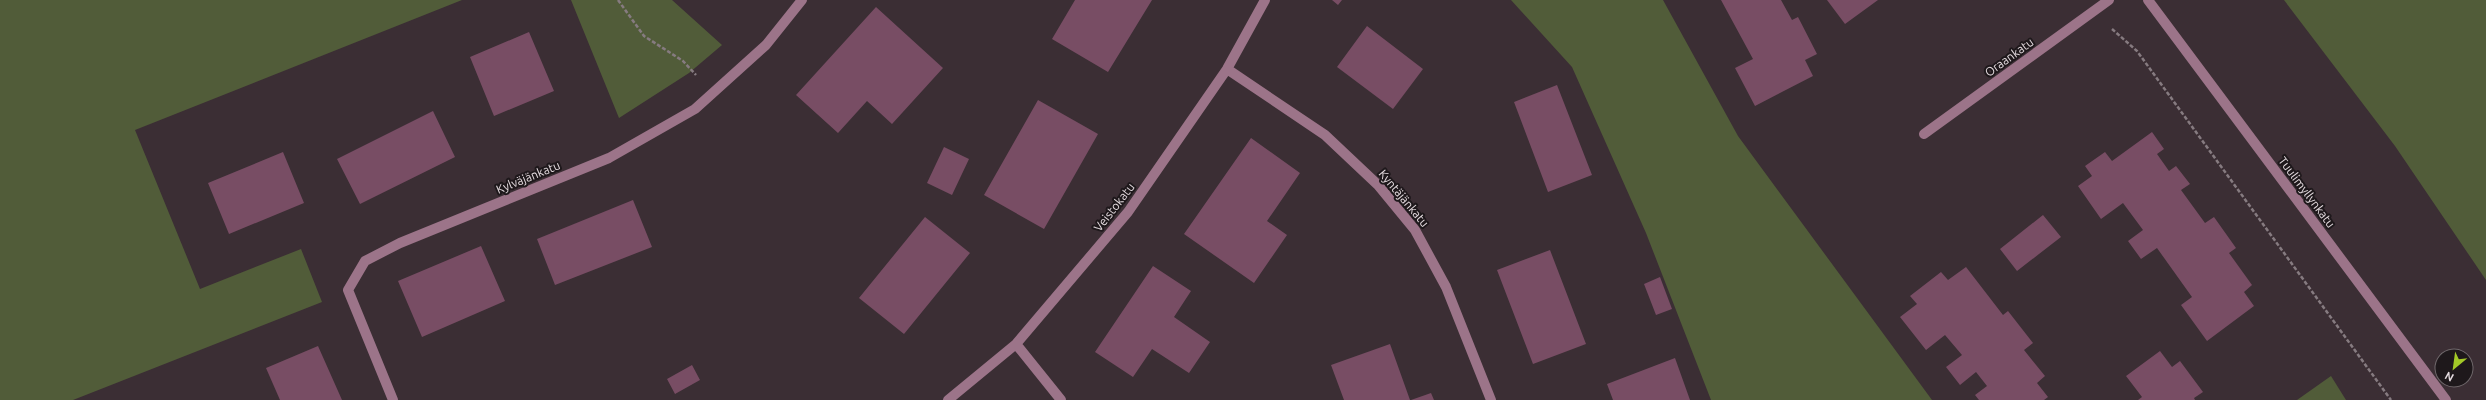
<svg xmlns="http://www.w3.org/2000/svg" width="2486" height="400" font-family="Ubuntu,sans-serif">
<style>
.green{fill:#515c39}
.building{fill:#784d64}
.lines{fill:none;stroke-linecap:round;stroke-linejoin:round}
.path{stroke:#867b80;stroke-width:2.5;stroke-dasharray:4 2;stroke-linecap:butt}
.minor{stroke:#9c7489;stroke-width:10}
.labels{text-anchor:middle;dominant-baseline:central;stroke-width:4;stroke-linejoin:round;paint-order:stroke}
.street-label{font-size:12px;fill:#e6dde1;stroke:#1e181b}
</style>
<rect width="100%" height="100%" fill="#3b2e34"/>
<path class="green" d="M0,0H462L135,130L200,289L301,249L322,302L73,400H0Z
M571,0H672L722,45L689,73L619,118Z
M1511,0H1663L1738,136L1932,400H1711L1646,233L1572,67Z
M2284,0H2486V280L2395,146Z
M2331,376L2346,400H2297Z"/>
<path class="building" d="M1075,0H1152L1108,72L1052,39Z
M1332,0H1342L1338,5Z
M1721,0H1781L1792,20L1798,17L1817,54L1805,60L1813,76L1755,106L1735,68L1753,59Z
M1827,0H1878L1845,24Z
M876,7L943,68L892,124L867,101L838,133L796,95Z
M1367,26L1423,69L1393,109L1337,67Z
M529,32L554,91L494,116L470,57Z
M1557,85L1592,175L1548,192L1514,102Z
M1038,100L1098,134L1044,229L984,195Z
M433,111L455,157L360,204L337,159Z
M2152,132L2164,149L2157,154L2169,171L2176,166L2190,184L2181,190L2205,223L2214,217L2236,248L2229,253L2252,285L2244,292L2254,306L2207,341L2181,305L2192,297L2157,248L2141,259L2128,241L2143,230L2123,203L2101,219L2078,186L2092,176L2085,166L2105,152L2112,161Z
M1251,138L1300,173L1267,221L1287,235L1254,283L1184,234Z
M944,147L969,159L952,195L927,183Z
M283,152L304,203L229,234L208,183Z
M633,200L652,247L555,285L537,239Z
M2043,215L2061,237L2017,271L2000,249Z
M925,217L970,253L904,334L859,298Z
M481,246L505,301L422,337L398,281Z
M1550,250L1586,344L1533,364L1497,270Z
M1153,266L1191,291L1174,317L1210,342L1189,373L1152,349L1133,377L1095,352Z
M1966,267L2003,315L2008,311L2033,343L2024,350L2045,376L2037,383L2048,397L2044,400H1979L1975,395L1987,386L1976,372L1960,385L1946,367L1962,355L1945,335L1926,350L1900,317L1917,304L1910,296L1941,272L1948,280Z
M1660,277L1672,309L1656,315L1644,284Z
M1390,344L1410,400H1344L1331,365Z
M318,346L342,400H280L266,368Z
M2160,351L2172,367L2180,361L2203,392L2194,398L2195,400H2138L2142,397L2126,376Z
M1675,358L1690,400H1613L1607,384Z
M692,365L700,380L675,394L667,379Z
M1431,393L1434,400H1411Z"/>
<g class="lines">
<path class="path" d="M618,0L644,36L683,61L696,75
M2112,29L2137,51L2391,400"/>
<path class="minor" d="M2148,0L2446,400
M1227,69L1325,135L1378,185L1415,230L1446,287L1491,400
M1924,134L2109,0
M1016,344L1061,400
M393,400L348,290L365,261L400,243L609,158L695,109L766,45L802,0
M948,400L1016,344L1128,212L1227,69L1265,0"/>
</g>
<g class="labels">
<g class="street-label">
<text transform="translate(2009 57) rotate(-36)">Oraankatu</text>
<text transform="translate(528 177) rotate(-22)">Kylväjänkatu</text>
<text transform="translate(2307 192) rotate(53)">Tuulimyllynkatu</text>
<text transform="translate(1404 198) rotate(50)">Kyntäjänkatu</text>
<text transform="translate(1114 207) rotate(-52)">Veistokatu</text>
</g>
</g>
<g transform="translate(2454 368) rotate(209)"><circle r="19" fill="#1e181b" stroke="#6e676a"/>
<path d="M0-3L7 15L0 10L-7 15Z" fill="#a3c927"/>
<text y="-6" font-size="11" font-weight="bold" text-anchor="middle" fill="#e6dde1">N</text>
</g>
</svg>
